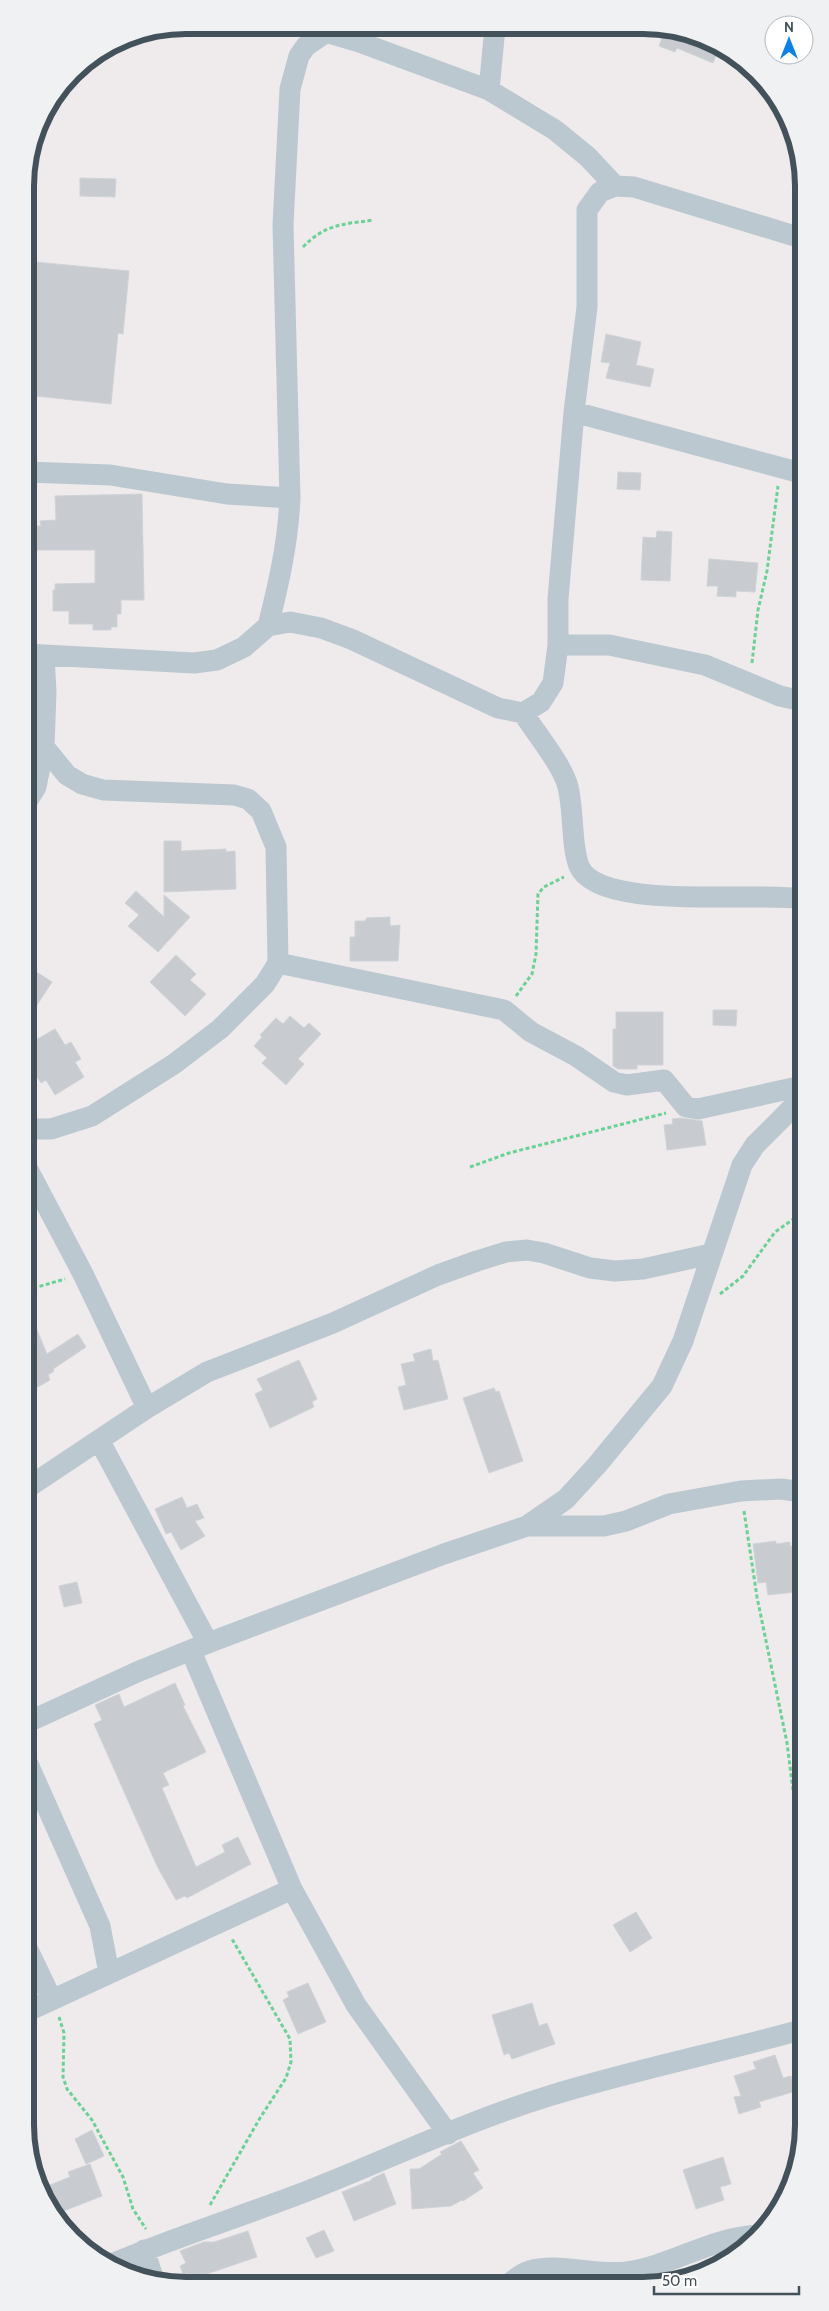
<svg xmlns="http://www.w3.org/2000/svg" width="829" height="2311" font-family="Cabin,sans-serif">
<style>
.building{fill:#c8ccd1;stroke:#cfd3d8}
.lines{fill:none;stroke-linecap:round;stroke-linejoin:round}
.path{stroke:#6ad294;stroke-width:3;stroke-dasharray:4 2.5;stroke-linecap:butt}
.street{stroke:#bbc8d0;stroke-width:21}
.rim{fill:none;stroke:#43525a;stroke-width:6}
</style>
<rect width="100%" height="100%" fill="#efebec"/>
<path class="building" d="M666,28H675L720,45L713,63L677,48L675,52L659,46Z
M80,178L116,179L115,197L80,196Z
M25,261L129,271L123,334L118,333L111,404L26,395Z
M606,334L641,342L636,365L654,369L650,387L606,378L610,363L601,362Z
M618,472L641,473L640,490L617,489Z
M142,494L144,600H121V614H117V627H111V630H93V624H69V611H53V590H55V584L95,583V550H26V526H41L40,521L56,520L55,496Z
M657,531L672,532L670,581L641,580L643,537L656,538Z
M709,559L758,563L755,592L736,591V597L717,596L718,586H707Z
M164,841H181V851L226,849V852L235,851L236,889L164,892Z
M136,891L164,917V895L190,917L158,952L128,926L139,915L125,903Z
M390,917V926L400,925L398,961H350V937H355V921H366V918Z
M176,955L196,974L190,980L206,994L185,1016L150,982Z
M35,971L52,982L37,1005L27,999L26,984Z
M713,1010H737L736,1026L713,1025Z
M616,1012H663V1065H637V1069H618L613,1066V1029H616Z
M290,1016L304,1028L309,1023L321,1034L298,1059L304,1064L286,1085L262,1063L267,1058L254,1046L262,1037L260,1035L276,1018L283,1024Z
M55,1029L65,1045L71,1042L81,1059L75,1062L84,1077L55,1095L46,1080L41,1083L27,1060L32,1058L27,1045Z
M681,1118L702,1121L706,1145L667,1150L664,1125L673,1124L672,1119Z
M27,1306L47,1354L78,1334L86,1347L53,1369L54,1371L48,1375L50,1380L27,1393Z
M431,1349L433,1361L438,1360L448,1399L404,1410L398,1387L406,1385L401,1364L415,1361L413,1354Z
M299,1360L317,1399L312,1402L314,1407L270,1428L255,1394L263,1390L257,1379Z
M494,1388L496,1392L499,1391L523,1461L489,1473L463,1398Z
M182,1497L187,1508L197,1504L204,1518L195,1521L205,1536L181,1550L171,1532L166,1534L155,1509Z
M776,1541V1544L790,1542V1546H796L798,1566L792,1567L795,1592L768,1595L766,1582L758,1583L753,1544Z
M77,1582L82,1603L64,1607L59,1586Z
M175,1683L185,1705L183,1706L206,1752L163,1773L169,1785L162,1788L196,1867L225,1852L222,1845L238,1837L251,1864L187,1898L185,1896L176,1900L157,1866L94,1724L102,1720L95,1705L119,1694L124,1707Z
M636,1912L652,1938L630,1952L613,1925Z
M308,1983L326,2022L298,2034L283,2000L289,1997L287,1992Z
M532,2003L539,2026L547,2023L555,2044L512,2059L509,2053L504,2055L492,2015Z
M775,2055L783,2078L791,2076L796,2091L759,2102L761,2107L739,2114L734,2097L741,2096L734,2076L756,2069L753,2062Z
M92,2130L104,2156L86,2164L75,2139Z
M461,2141L479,2170L473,2173L483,2188L463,2201L462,2200L451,2206L412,2209L410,2169H419L442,2154L440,2152Z
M723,2157L731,2184L720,2187L724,2200L696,2209L683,2170Z
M90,2164L102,2196L61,2212L59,2209L52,2212L46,2205L40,2189L70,2177L68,2172Z
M384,2173L396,2204L354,2221L342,2192L372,2180L371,2179Z
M324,2230L334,2251L316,2258L306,2238Z
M248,2231L257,2257L186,2281L180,2266L186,2263L180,2251L204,2242H214Z"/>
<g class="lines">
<path class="path" d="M303,247C325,224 344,224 374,220
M752,663L758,610L767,571L778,486
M516,996L532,974L536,954L538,894L544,887L564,877
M470,1167L509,1153L666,1113
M27,1290L65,1279
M720,1294L743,1276L775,1232L802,1213
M744,1511L757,1597L787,1743L795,1806L803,1834
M59,2017L64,2033L63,2077L67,2089L92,2120L123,2177L133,2209L146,2229
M210,2205L260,2118L286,2078L291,2062L290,2039L232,1939"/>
<path class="street" d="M305,26L359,42L489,90L555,130L588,157L615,186
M489,90L495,27
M574,412L801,473
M26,472L110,475L227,494L290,498
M268,626C279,583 288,542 290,498L283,225L290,89L299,56L306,46L328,31
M558,645H609L705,665L780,696L802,701
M26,654L194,663L217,660L244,647L268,626L290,622L321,628L351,639L498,708L523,713L541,702L553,683L558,645V599L574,412L587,307V210L600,192L615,186L634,187L801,238
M523,713C536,733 563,766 568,787C574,811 571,845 579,866C598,912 759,891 802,899
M26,803L36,787L44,747
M278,963L504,1010L531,1032L576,1056L614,1082L627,1085L664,1080L686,1107L698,1109L802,1086
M27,1129H51L92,1116L174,1064L220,1029L265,984L278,963L276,847L261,811L248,799L234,795L103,790L82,784L67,775L44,747L46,692L44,656
M27,1168L83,1274L147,1408
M99,1440L208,1643
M27,1488L147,1408L207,1372L333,1323L438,1275L477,1261L506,1252L527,1250L544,1253L590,1268L615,1271L643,1269L711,1254
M527,1526H604L626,1521L669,1504L741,1491L781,1489L803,1492
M191,1651L292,1889L356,2005L448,2134
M28,1722L137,1672L208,1643L444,1554L527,1526L566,1499L597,1465L662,1386L683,1341L742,1165L755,1145L802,1098
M28,1764L100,1926L109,1973
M28,1950L52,2000
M28,2011L292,1889
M144,2250L155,2283
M109,2265C175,2237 243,2216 310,2190C389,2159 467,2121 549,2096C633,2070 719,2053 804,2029
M510,2283C515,2279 522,2273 529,2271C557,2262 596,2276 627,2272C673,2265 712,2237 759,2235"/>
</g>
<path d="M0 0H829V2311H0ZM186 34H643A152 152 0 0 1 795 186V2125A152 152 0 0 1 643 2277H186A152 152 0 0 1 34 2125V186A152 152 0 0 1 186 34Z" fill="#f0f1f2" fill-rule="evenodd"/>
<path class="rim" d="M186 34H643A152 152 0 0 1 795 186V2125A152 152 0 0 1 643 2277H186A152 152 0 0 1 34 2125V186A152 152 0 0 1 186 34Z"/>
<g transform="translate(789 40)"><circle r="24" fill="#ffffff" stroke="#b4babd"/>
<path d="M0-4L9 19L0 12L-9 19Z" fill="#0a82ea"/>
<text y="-8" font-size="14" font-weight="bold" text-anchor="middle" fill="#43525a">N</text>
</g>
<path d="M654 2286v8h145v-8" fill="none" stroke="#43525a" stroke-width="2.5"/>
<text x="662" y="2286" font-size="15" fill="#43525a" stroke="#ffffff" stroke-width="4" paint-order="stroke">50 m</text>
</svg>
